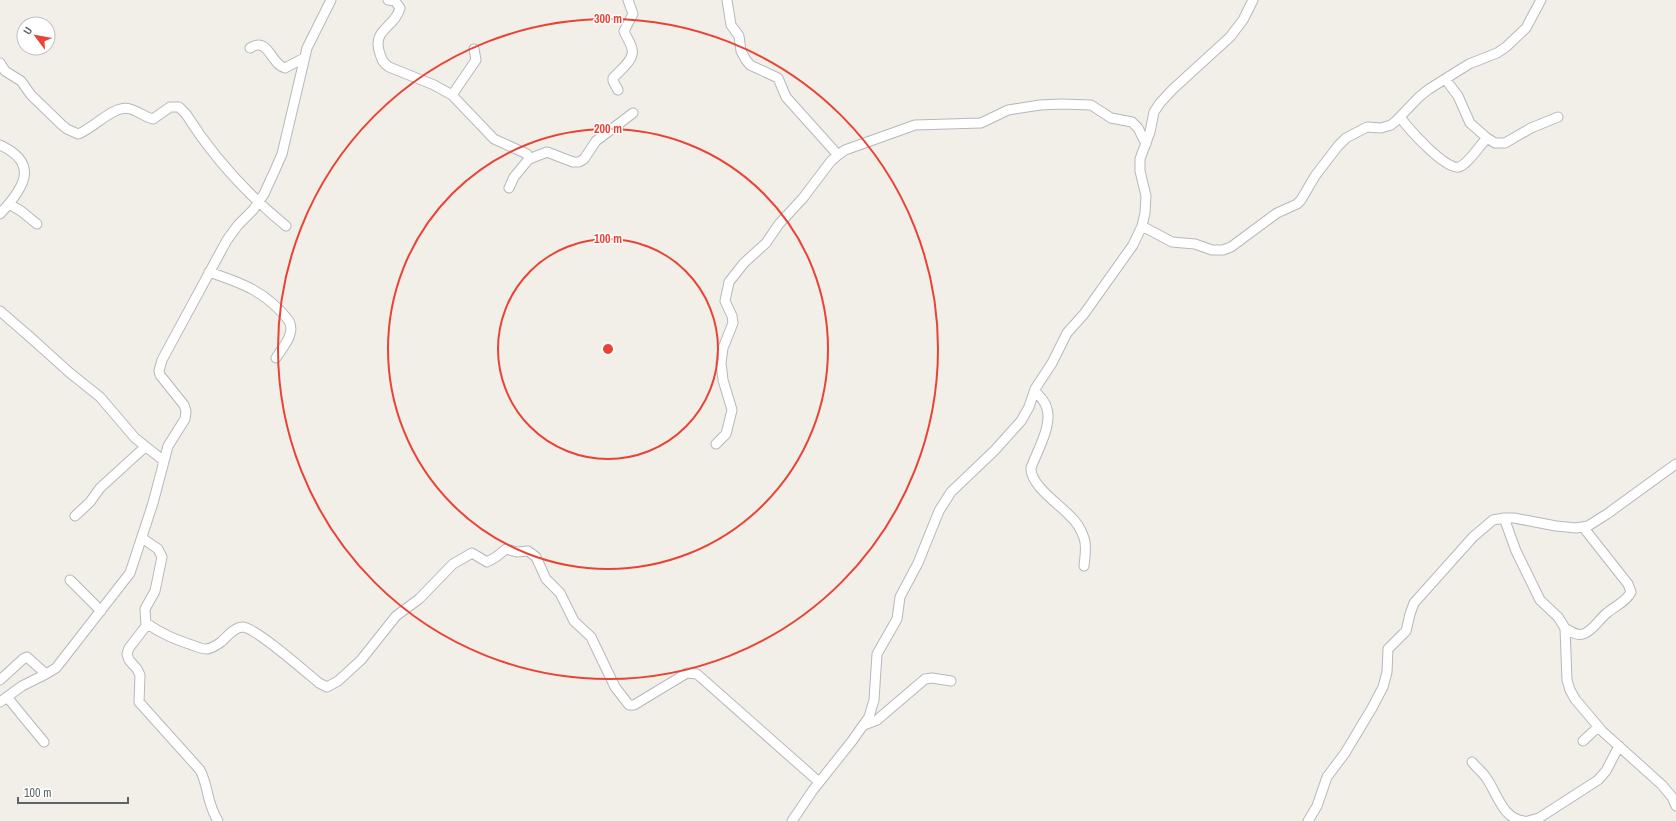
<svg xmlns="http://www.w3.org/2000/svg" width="1676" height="821" font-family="'Archivo Narrow',sans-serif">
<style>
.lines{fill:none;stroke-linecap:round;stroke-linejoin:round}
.minor-casing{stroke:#b5b8bc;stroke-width:11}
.minor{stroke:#fff;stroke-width:9}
.ring{fill:none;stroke:#ea4335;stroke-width:2}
.centre{fill:#ea4335;stroke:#fff;stroke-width:2}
.ring-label{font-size:12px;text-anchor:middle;font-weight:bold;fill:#ea4335;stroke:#fff;stroke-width:3;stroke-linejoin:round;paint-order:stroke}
</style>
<rect width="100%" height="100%" fill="#f1efe8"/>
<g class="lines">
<defs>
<path id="minor" d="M388,0L395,1L400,8C395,28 371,29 380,54C382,60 383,63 389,67L434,85L452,95L494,139L527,154L529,159L528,160L514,177L509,188
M727,0L731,25L739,36L741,51L746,60L750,65L778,78L786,97L838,155L845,150L915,125L981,123L1008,110L1040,105L1061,104L1091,105L1111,118L1132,122L1138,128L1146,144
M250,48C269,36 270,64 285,68L304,58
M0,63L5,71L21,81L31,95L62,125L67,129L78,134C93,129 114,104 130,109C138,111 145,117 153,119L170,107H179L186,114C213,157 247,194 286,226
M1446,80L1458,96L1470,123L1487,138L1495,143H1505L1531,128L1558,117
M618,90L613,81V78C619,71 635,60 632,49C631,43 626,37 624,31L633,14L628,0
M452,95L476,60L474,49
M1400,117C1408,128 1446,171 1459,167C1467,165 1481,144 1487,138
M0,145C41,164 23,189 0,214
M529,159L547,152L573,162H579L584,159L596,141L633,113
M9,204L21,211L37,224
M1142,226L1172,242L1195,244L1212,250H1223L1231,247L1277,213L1297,204L1301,200L1315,176L1338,146L1346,138L1367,127L1381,128L1391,125L1396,121L1419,97L1429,89L1469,64L1497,53L1506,47L1526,28L1541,0
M209,272C242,283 267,292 289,321C296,334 282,348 276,358
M0,311L30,337L70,373L100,397L135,438L164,461
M1035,391C1039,396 1044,400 1046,406C1054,423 1037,451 1031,468C1030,485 1059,504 1069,515C1076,521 1081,529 1084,538C1087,546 1085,557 1084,566
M716,444L726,434L732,410L723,380L721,363L723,348L733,323L732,316L725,301L729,282L744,263L766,243L779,224L803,198L831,161L838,155
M75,516L90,502L100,488L145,447
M1504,518L1516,551L1540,600L1558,617L1565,628L1567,680L1570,690L1575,699L1602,731L1662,785L1672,797L1676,806
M142,538L158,549L162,557L155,591L145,609L146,626L129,648L127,654L129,660L137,669L140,675L139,702L200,770C209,787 206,802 218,821
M70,580L101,611
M146,623C162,634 174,639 192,645C197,647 202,649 207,649C212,648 217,645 221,642C227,637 234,627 243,627C256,628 307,673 319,683L327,687L338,681L361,660L396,616L419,599L453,564L472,553L487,562L496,557L506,549L517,552L528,551L536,557L546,579L560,593L574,621L591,637L615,687L629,705H634L687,673L697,674L819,782
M1565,628C1570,631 1576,636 1583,634C1593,631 1599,619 1607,613C1615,606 1626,602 1631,592L1628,584L1583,527
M0,680L23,659L27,657L46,674
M7,697L44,742
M0,702L22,686L46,674L56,668L130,573L153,503L168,446L185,419L186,411L184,405L160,375L159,371L162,360L227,240L238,225L253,210L264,194L275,170L282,154L307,48L331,0
M864,725L877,720L925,679L932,678L951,681
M1583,741L1598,727
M1472,762C1476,767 1481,771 1485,776C1497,792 1502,819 1524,821
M792,821L813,790L852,741L869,717L874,700L877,654L897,619L900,597L918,563L939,511L951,492L995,450L1021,421L1029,407L1035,389L1052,363L1067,333L1084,314L1133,245L1142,226L1145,213L1146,196L1140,171V159L1150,132L1154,112L1160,103L1173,89L1230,37L1243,20L1253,0
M1308,821L1317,806L1327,777L1345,753L1372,708L1383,687L1387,672L1388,649L1406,631L1410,614L1414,603L1473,537L1493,520L1504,518H1514L1556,526L1576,528L1588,526L1607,514L1676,464
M1528,821L1539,818L1598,780L1606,771L1619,746"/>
</defs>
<use href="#minor" class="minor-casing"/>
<use href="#minor" class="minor"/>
</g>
<g class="ring">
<circle cx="608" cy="349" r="110"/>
<circle cx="608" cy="349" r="220"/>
<circle cx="608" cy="349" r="330"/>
</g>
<circle cx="608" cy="349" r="6" class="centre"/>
<g class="ring-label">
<text x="608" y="23">300 m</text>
<text x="608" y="133">200 m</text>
<text x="608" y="243">100 m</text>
</g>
<g transform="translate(36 36) rotate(302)"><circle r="19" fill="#ffffff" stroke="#bfc1c3"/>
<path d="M0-3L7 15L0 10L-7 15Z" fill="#ea4335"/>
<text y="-6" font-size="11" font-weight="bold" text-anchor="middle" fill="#5f6368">U</text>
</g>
<path d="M18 797v6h110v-6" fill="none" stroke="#5f6368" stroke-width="2"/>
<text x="24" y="797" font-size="12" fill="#5f6368" stroke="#ffffff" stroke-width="3" paint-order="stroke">100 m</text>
</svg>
